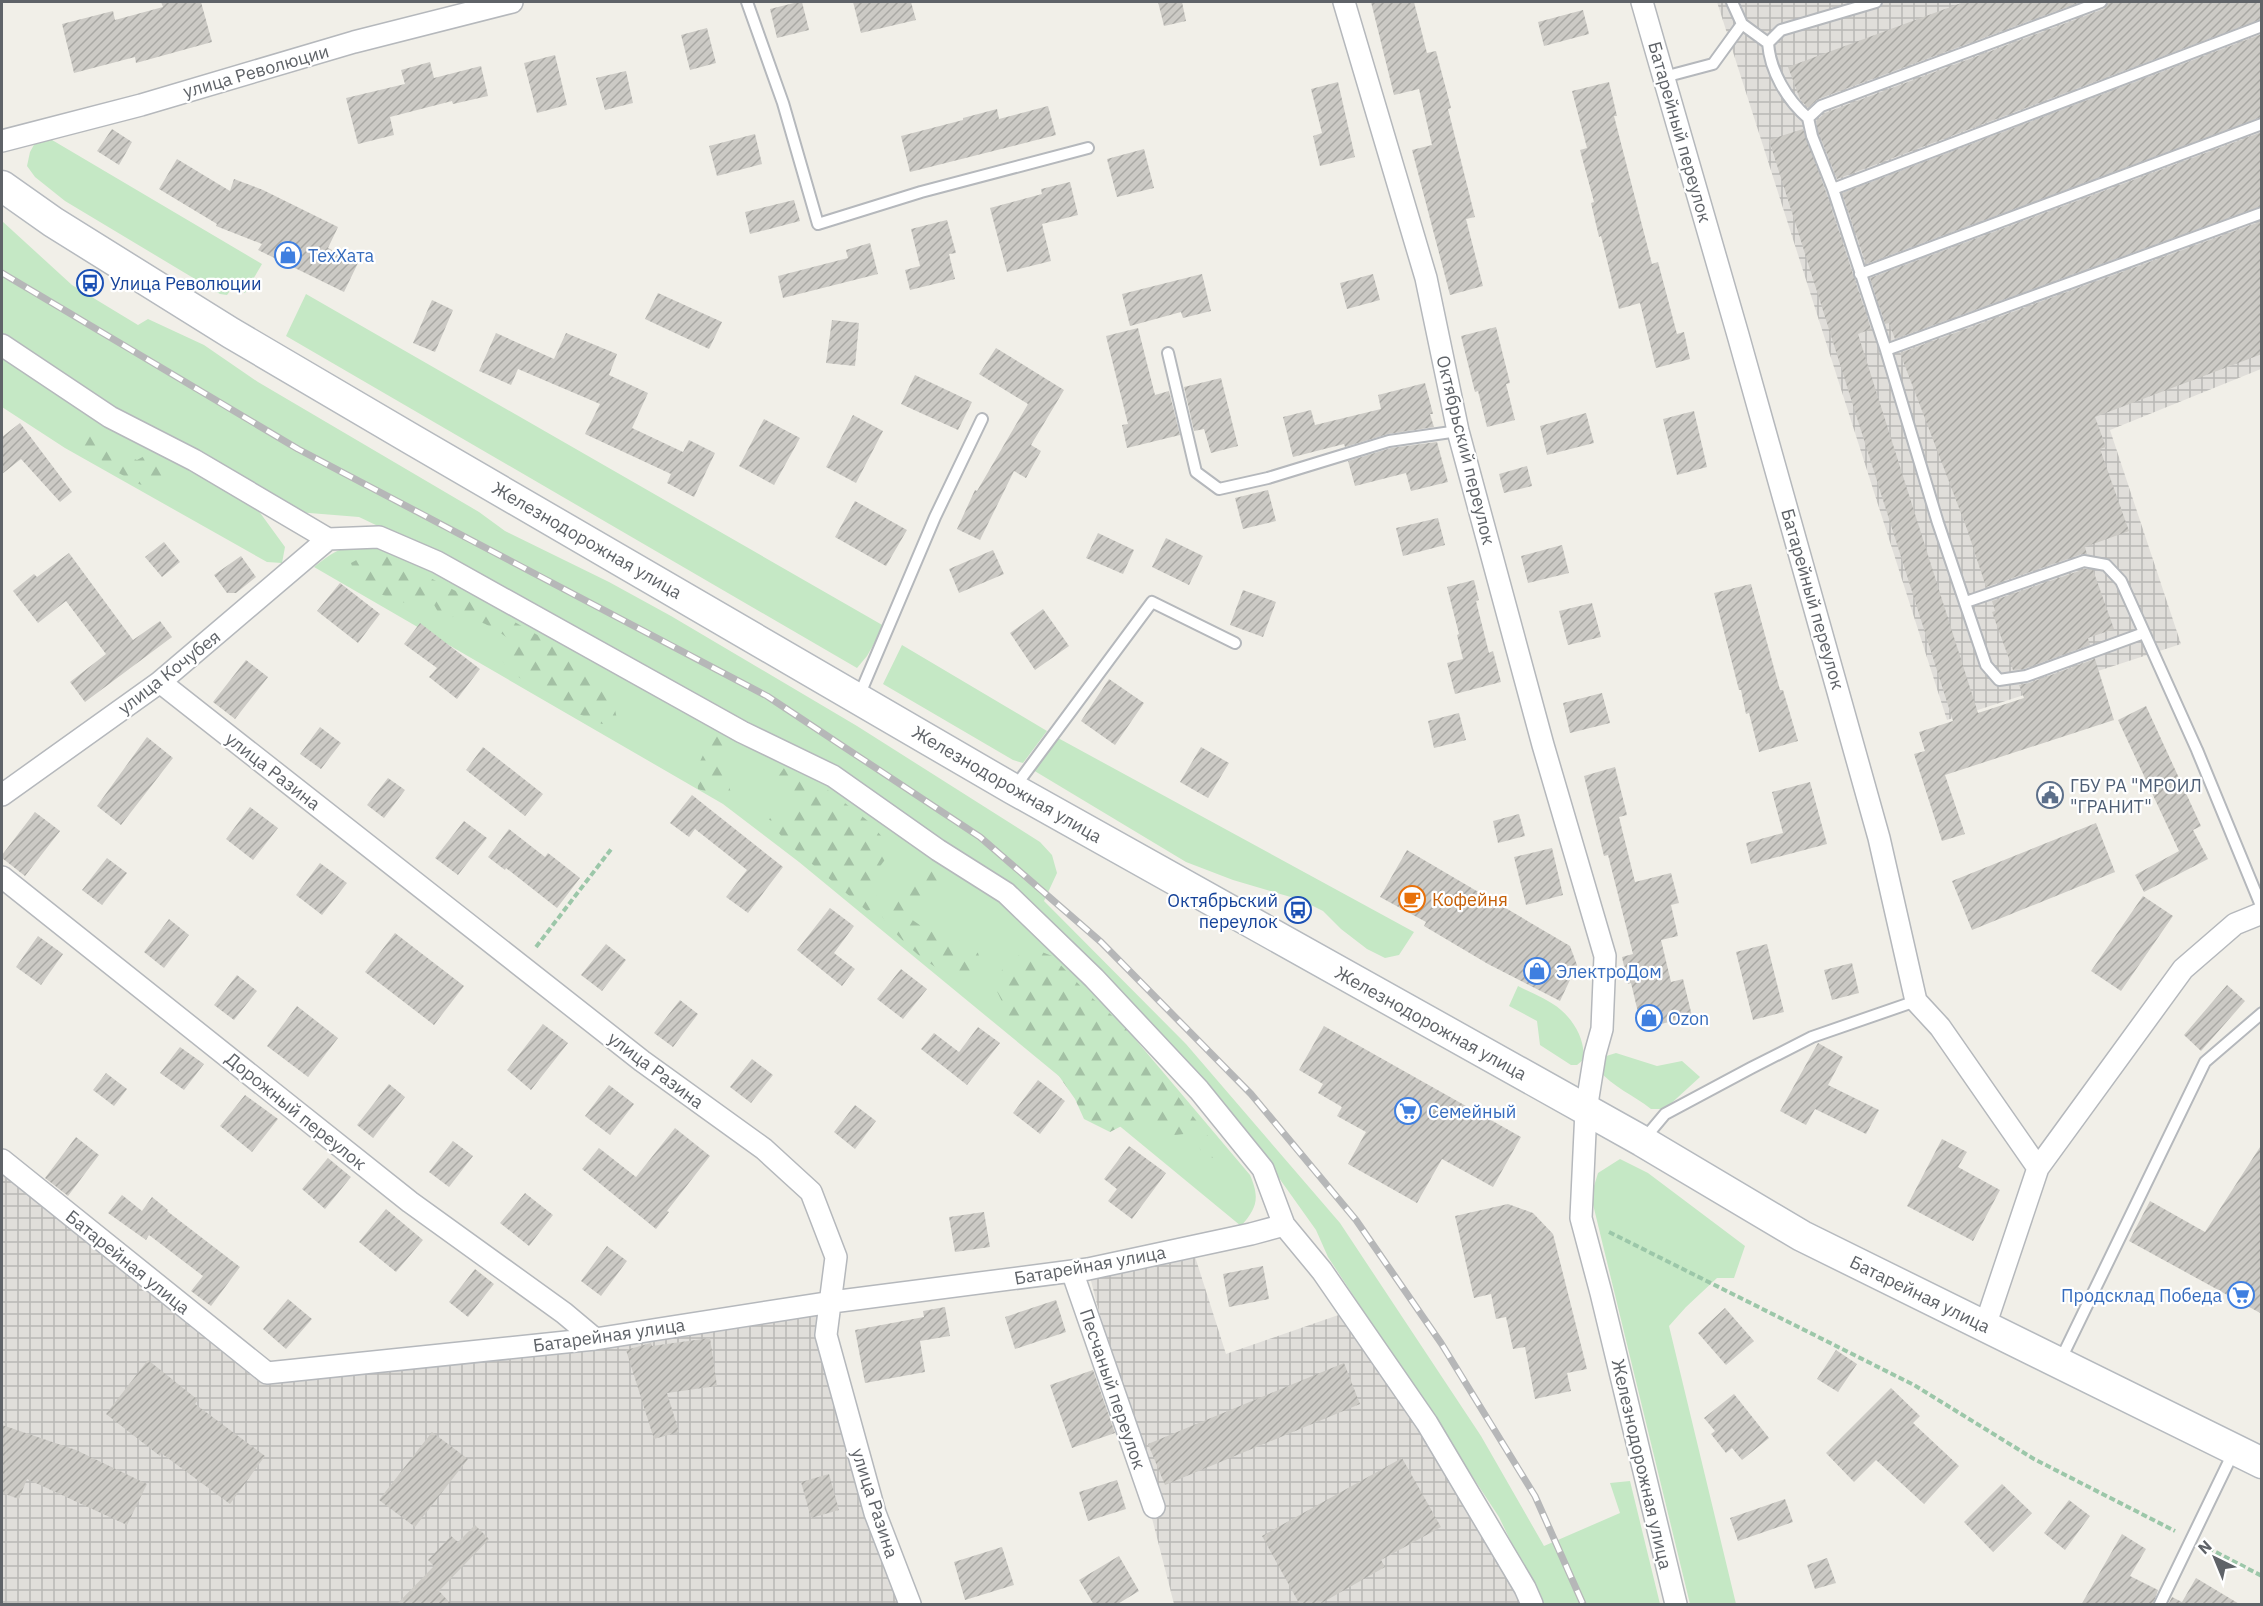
<svg xmlns="http://www.w3.org/2000/svg" width="2263" height="1606" font-family="'IBM Plex Sans',sans-serif">
<style>
.industrial{fill:url(#industrial-grid)}
.green{fill:#c5e8c5}
.forest{fill:url(#forest-firs)}
.building{fill:url(#building-hatch)}
.lines{fill:none;stroke-linecap:round;stroke-linejoin:round}
.lane-casing{stroke:#b5b8bc;stroke-width:14}
.street-casing{stroke:#b5b8bc;stroke-width:24}
.secondary-casing{stroke:#b6babf;stroke-width:33}
.path{stroke:#9cc7a9;stroke-width:4;stroke-dasharray:6 3;stroke-linecap:butt}
.lane{stroke:#fff;stroke-width:10}
.street{stroke:#fff;stroke-width:21}
.secondary{stroke:#fff;stroke-width:30}
.rail-casing{stroke:#b6b7b8;stroke-width:7}
.rail{stroke:#fff;stroke-width:4.5;stroke-dasharray:14;stroke-linecap:butt}
.labels{text-anchor:middle;dominant-baseline:central;stroke-width:4.5;stroke-linejoin:round;paint-order:stroke}
.street-label{font-size:18px;fill:#5f6368;stroke:#fff}
.shop-label{font-size:18px;fill:#366cbe;stroke:#fff;text-anchor:start}
.transit-label{font-size:18px;fill:#164399;stroke:#fff;text-anchor:start}
.service-label{font-size:18px;fill:#4e5e75;stroke:#fff;text-anchor:start}
.food-label{font-size:18px;fill:#c56008;stroke:#fff;text-anchor:start}
</style>
<defs>
<pattern id="industrial-grid" width="8" height="8" patternUnits="userSpaceOnUse" patternTransform="scale(1.5)"><rect width="8" height="8" fill="#e0deda"/><path d="M0 4h8M4 0v8" fill="none" stroke="#b9b8b5"/></pattern>
<pattern id="forest-firs" width="22" height="20" patternUnits="userSpaceOnUse" patternTransform="scale(1.5)"><rect width="22" height="20" fill="#c5e8c5"/><path d="M5 1l3.5 6h-7zM16 11l3.5 6h-7z" fill="#a3c0a4"/></pattern>
<pattern id="building-hatch" width="6" height="6" patternUnits="userSpaceOnUse" patternTransform="scale(1.5)"><rect width="6" height="6" fill="#cccac5"/><path d="M-1 1l2-2M0 6l6-6M5 7l2-2" fill="none" stroke="#a9a8a4"/></pattern>
</defs>
<rect width="100%" height="100%" fill="#f1efe8"/>
<path class="industrial" d="M1717,2H2261V369L2110,430L2181,644L1947,720Z
M2,1160L268,1373L832,1302L826,1335L910,1604H2Z
M1192,1247L1226,1354L1350,1311L1532,1604H1174L1088,1269Z"/>
<path class="green" d="M47,137L262,264L245,293L233,287L227,295L220,294L65,201L35,177L27,166L30,152L36,141Z
M2,221L72,285L138,325L148,319L204,345L258,382L479,512L505,531L609,582L671,616L857,726L1040,842L1052,855L1057,873L1044,901L1186,1044L1340,1223L1481,1436L1544,1546L1620,1513L1610,1483L1630,1481L1660,1604H1541L1499,1517L1328,1257L1316,1230L1274,1171L1006,892L456,563L359,517L297,512L92,396L2,338Z
M306,294L884,626L867,656L857,668L286,336Z
M2,355L200,473L258,510L285,547L282,563L267,562L65,448L2,407Z
M374,544L399,554L803,766L994,895L1050,945L1119,1020L1250,1175C1260,1198 1257,1208 1241,1226L799,862L723,804L314,567C338,548 343,546 374,544Z
M902,645L1047,731L1023,763L1013,760L883,684Z
M1058,738L1414,932L1399,955L1385,958L1367,949L1341,929L1323,911L1301,900L1233,880L1186,862L1033,770Z
M1518,986C1531,993 1550,1000 1561,1010C1575,1022 1586,1042 1583,1060L1577,1065H1571L1540,1045L1537,1021L1509,1006Z
M1616,1053L1657,1066L1682,1061L1700,1077L1665,1109H1651C1634,1095 1612,1087 1599,1070L1603,1057Z
M1620,1159L1648,1173L1745,1246L1734,1278H1717L1686,1307L1669,1326L1736,1604H1690L1591,1196L1598,1173Z"/>
<path class="forest" d="M79,432H88L106,448L137,460L148,454L156,456L167,474V486C163,486 157,488 153,488C130,485 96,457 80,442Z
M369,553L383,554L499,613L578,658L610,687L617,719L602,724L579,714L529,676L524,681L509,670L501,659L510,640C491,624 466,612 442,619L428,594L408,604L377,593L356,579L351,563Z
M711,729L723,736L727,746L720,756L731,793L721,796L698,789L696,770L704,753L700,734Z
M784,768L812,784L821,785L841,800L868,821L893,849L878,869L876,907L867,911L784,840L769,819L794,807L784,795L772,786Z
M927,863H934L943,878L923,895L911,919L927,930L958,940L978,953L983,968L964,982C930,968 902,944 881,915Z
M1037,950L1052,956L1090,996L1127,1029L1217,1148L1213,1158L1202,1153L1193,1133L1175,1135L1148,1118L1135,1119L1110,1132L1084,1119L1075,1099L1045,1056L1017,1033L994,985L1008,959Z"/>
<path class="building" d="M161,2H201L212,42L136,63L135,57L74,73L62,24L113,11L115,20L163,7Z
M798,2H802L809,30L777,38L770,9Z
M853,2H911L916,20L861,33Z
M1158,2H1182L1186,21L1164,26Z
M1371,2H1414L1427,53L1436,51L1451,108L1448,109L1475,217L1466,219L1483,286L1450,295L1412,150L1432,145L1419,89L1394,95Z
M1964,2H2081L1818,99L1808,108L1800,99L1788,67Z
M2108,2H2262V19L1837,179L1819,134L1816,121L1825,113L2104,9Z
M1583,10L1589,34L1544,46L1538,22Z
M707,28L716,63L690,70L681,35Z
M2262,34V117L1866,264L1842,193Z
M555,55L567,105L537,113L524,63Z
M430,62L434,78L481,66L488,96L453,104L452,101L390,117L394,135L358,144L346,98L405,84L401,70Z
M626,71L633,103L605,110L596,78Z
M1338,82L1355,157L1320,166L1313,136L1322,133L1311,89Z
M1609,82L1617,116H1614L1652,264L1658,262L1677,334L1684,332L1690,359L1656,368L1640,303L1619,309L1601,236L1599,237L1591,203L1594,202L1580,150L1587,148L1572,91Z
M1048,106L1056,135L910,172L901,136L963,120V118L997,109L999,119Z
M112,129L132,142L119,165L97,151Z
M1803,129L1826,192L1871,329L1858,334L1978,713L2024,698L2019,685L2029,683L2095,659L2114,720L1945,775L1965,834L1942,841L1914,754L1925,751L1919,732L1953,721L1769,140Z
M2262,132V206L1895,339L1889,323L1885,324L1870,278Z
M755,134L762,164L717,176L709,146Z
M1144,149L1154,188L1117,197L1107,159Z
M177,159L230,191L234,179L263,190L338,227L328,248L358,263L344,292L258,250L262,244L216,226L217,224L159,189Z
M1070,182L1078,215L1042,224L1051,261L1007,272L990,208L1042,194L1041,189Z
M794,200L800,221L750,234L745,212Z
M947,220L956,253L949,254L955,279L910,290L905,270L920,266L911,229Z
M2262,221V354L2095,417L2106,447L2100,449L2129,531L2085,547L2087,554H2082L1986,587L1967,529L1900,353Z
M870,243L878,274L783,298L778,276L848,258L846,250Z
M1202,274L1211,311L1183,318L1181,312L1130,326L1122,294Z
M1373,274L1380,300L1347,309L1340,283Z
M658,293L722,322L709,349L645,319Z
M432,300L453,310L435,352L413,343Z
M832,320L859,323L855,366L826,363Z
M1496,327L1510,383L1506,384L1515,420L1487,427L1478,391L1475,392L1461,336Z
M1138,328L1155,395L1169,391L1180,435L1127,448L1122,425L1128,424L1106,336Z
M496,333L554,359L566,333L617,354L609,375L648,393L632,428L683,452L689,440L715,453L694,497L667,483L671,474L585,434L600,404L518,369L511,385L479,371Z
M996,348L1064,390L1031,445L1041,451L1026,478L1014,471L980,540L957,529L975,490L977,491L1028,404L979,374Z
M915,375L972,402L958,430L901,404Z
M1221,378L1238,446L1211,453L1204,429L1194,431L1184,387Z
M1425,383L1433,414H1430L1434,427L1388,434L1345,447L1344,444L1293,457L1283,417L1311,410L1315,425L1381,409L1378,395Z
M1694,411L1707,467L1677,475L1663,419Z
M1586,413L1594,443L1547,455L1540,426Z
M853,415L883,431L856,483L826,467Z
M764,419L800,438L774,485L739,466Z
M20,423L72,492L60,502L21,459L2,474V437Z
M1437,442L1448,482L1411,491L1406,473L1355,486L1348,461L1391,448Z
M1527,466L1532,486L1504,493L1499,474Z
M1268,490L1276,521L1243,529L1235,498Z
M855,501L907,530L886,566L835,537Z
M1438,518L1445,545L1403,556L1396,528Z
M1098,533L1134,550L1123,574L1086,558Z
M1166,538L1203,556L1189,585L1152,567Z
M164,542L180,562L162,577L145,557Z
M1562,545L1569,573L1528,583L1521,556Z
M993,550L1004,574L959,593L949,569Z
M69,553L133,640L160,621L172,637L85,702L70,682L106,654L66,601L38,623L13,591L34,574L37,577Z
M241,556L256,577L236,593H227L214,575Z
M2085,569L2093,570L2114,629L2088,638L2090,645L2024,669L2013,670L1992,612L1995,611L1992,601Z
M1474,580L1479,600L1476,601L1489,653L1493,651L1501,682L1455,694L1447,663L1463,659L1457,635L1459,634L1447,587Z
M340,583L380,614L358,643L317,611Z
M1751,584L1780,690H1783L1798,741L1759,752L1749,713L1746,714L1741,690H1739L1714,593Z
M1243,590L1276,602L1263,637L1230,625Z
M1592,603L1601,637L1568,645L1559,611Z
M1043,609L1069,646L1035,670L1010,633Z
M420,623L480,669L457,699L429,677L437,668L404,644Z
M246,660L268,677L235,719L213,702Z
M1109,679L1144,703L1115,745L1081,721Z
M1602,693L1610,723L1570,733L1563,703Z
M2146,706L2201,826L2193,830L2208,859L2144,892L2135,875L2179,851L2118,720Z
M1459,713L1466,740L1434,748L1428,721Z
M320,727L341,743L321,769L300,754Z
M147,737L173,758L121,825L97,806Z
M483,747L543,794L525,816L466,770Z
M1201,747L1229,763L1208,798L1180,782Z
M1615,767L1627,815L1619,817L1635,882L1671,873L1679,903L1671,905L1678,936L1661,940L1671,982L1683,979L1692,1016L1642,1029L1631,983L1628,984L1622,957L1633,954L1608,855L1604,856L1584,776Z
M388,778L405,790L384,818L367,805Z
M1810,782L1827,844L1751,864L1746,843L1783,833L1772,792Z
M692,795L783,867L748,913L726,897L747,870L695,829L689,837L670,823Z
M250,807L278,828L253,860L226,839Z
M35,812L60,831L25,876L2,858V855Z
M1519,814L1525,836L1498,843L1493,821Z
M464,821L487,838L458,875L435,858Z
M2096,823L2115,872L1972,930L1952,881Z
M509,829L545,857L548,853L580,878L557,908L506,868L505,870L488,857Z
M1552,848L1563,895L1526,905L1514,857Z
M1407,850L1570,946L1577,965L1560,1001L1488,964L1424,926L1426,922L1380,897Z
M107,858L127,873L102,905L82,890Z
M320,863L347,883L322,915L296,895Z
M2143,896L2173,916L2121,991L2091,971Z
M830,908L854,926L834,953L855,969L842,986L797,950Z
M169,919L189,935L164,968L144,952Z
M395,933L464,986L434,1025L365,972Z
M38,936L63,954L41,985L16,967Z
M606,944L626,960L602,991L581,975Z
M1767,944L1784,1012L1753,1020L1736,952Z
M1852,963L1859,993L1832,1000L1824,970Z
M901,969L927,989L903,1019L877,999Z
M237,975L257,991L234,1020L214,1005Z
M2227,985L2245,1001L2201,1051L2184,1035Z
M680,1000L698,1014L673,1047L654,1033Z
M297,1006L338,1038L308,1077L267,1046Z
M543,1024L568,1043L531,1090L507,1070Z
M1324,1026L1521,1137L1493,1187L1442,1159L1417,1203L1348,1164L1366,1132L1337,1116L1342,1107L1318,1093L1323,1084L1299,1070Z
M978,1027L1000,1043L967,1085L921,1049L934,1033L959,1052Z
M1818,1043L1843,1057L1828,1085L1879,1110L1866,1134L1815,1109L1806,1125L1780,1111Z
M180,1047L204,1064L184,1090L160,1073Z
M752,1059L773,1075L751,1103L730,1087Z
M106,1073L127,1089L114,1106L93,1090Z
M1038,1080L1065,1101L1040,1134L1013,1113Z
M389,1084L405,1097L373,1138L357,1125Z
M609,1085L634,1104L610,1135L585,1116Z
M245,1095L278,1119L252,1152L220,1126Z
M855,1105L876,1121L855,1149L834,1132Z
M675,1128L710,1156L667,1211L669,1212L656,1229L582,1169L599,1148L636,1177Z
M76,1137L99,1155L68,1196L45,1178Z
M1942,1139L1967,1152L1958,1167L2000,1190L1973,1241L1907,1206Z
M453,1141L473,1156L449,1187L429,1172Z
M2262,1144V1314L2129,1241L2150,1201L2205,1232Z
M1129,1146L1166,1173L1132,1219L1108,1201L1117,1189L1104,1179Z
M328,1158L351,1177L325,1209L302,1189Z
M525,1193L553,1215L529,1246L500,1223Z
M122,1195L142,1211L152,1197L168,1210L167,1211L240,1267L211,1306L191,1291L203,1276L149,1235L146,1240L108,1213Z
M1508,1204L1533,1213L1553,1234L1587,1369L1567,1373L1571,1391L1535,1399L1525,1347L1513,1349L1506,1317L1496,1319L1491,1294L1474,1298L1455,1216Z
M386,1209L423,1240L396,1272L359,1242Z
M984,1212L990,1247L955,1252L949,1217Z
M607,1246L627,1261L601,1296L581,1281Z
M1263,1266L1269,1299L1229,1307L1223,1274Z
M475,1269L494,1284L468,1317L449,1302Z
M288,1299L312,1319L286,1349L263,1329Z
M1056,1300L1066,1332L1015,1349L1005,1317Z
M945,1307L950,1336L920,1341L925,1372L865,1383L855,1330L924,1317L923,1311Z
M1725,1308L1754,1341L1726,1365L1698,1333Z
M710,1338L717,1386L667,1393L679,1432L654,1439L626,1350L651,1343L652,1346Z
M1836,1350L1857,1364L1838,1392L1817,1379Z
M148,1360L198,1400L195,1404L265,1456L230,1504L161,1453L160,1456L106,1414Z
M1344,1363L1360,1404L1165,1485L1148,1444Z
M1093,1370L1115,1433L1072,1448L1050,1385Z
M1891,1388L1920,1416L1913,1423L1959,1466L1924,1504L1876,1460L1854,1482L1826,1453Z
M1734,1394L1769,1438L1742,1460L1732,1448L1726,1453L1711,1434L1715,1431L1704,1418Z
M2,1425L76,1450L147,1484L127,1525L27,1479L19,1499L2,1493Z
M432,1432L468,1459L415,1527L379,1500Z
M1402,1458L1441,1527L1381,1560L1385,1567L1318,1605H1300L1262,1536Z
M829,1474L839,1510L811,1518L801,1482Z
M1117,1480L1126,1509L1088,1521L1079,1492Z
M2002,1484L2032,1513L1993,1552L1964,1522Z
M1785,1499L1793,1522L1738,1541L1730,1518Z
M2069,1500L2090,1516L2065,1550L2044,1533Z
M475,1525L489,1539L439,1591L452,1605H396L434,1566L428,1560L451,1536L458,1542Z
M2122,1534L2146,1549L2130,1576L2158,1590L2153,1605H2081Z
M1002,1547L1014,1585L965,1600L954,1562Z
M1119,1556L1139,1591L1116,1605H1094L1079,1580Z
M1827,1558L1836,1583L1815,1589L1807,1565Z
M2196,1578L2241,1605H2168L2172,1597L2182,1602Z"/>
<g class="lines">
<defs>
<path id="lane" d="M747,2L783,103L818,224L921,192L1088,148
M1732,2L1742,24L1768,43
M2101,2L1821,106L1808,118L1812,136L1833,189L1886,350L1938,523L1986,665L1999,680L2026,676L2144,633
M1664,77L1713,64L1742,24
M1808,118C1787,100 1770,71 1768,43L1781,30L1876,2
M1833,189L2262,26
M1860,274L2262,124
M1886,350L2262,213
M1168,353L1196,472L1219,489L1268,478L1389,441L1458,431
M1966,602L2084,561L2106,565L2121,581L2197,750L2262,908
M859,696L935,517L982,419
M1014,788L1152,602L1235,643
M1644,1139L1665,1114L1751,1068L1812,1037L1916,1001
M2060,1361L2205,1062L2262,1013
M2160,1604L2234,1451"/>
<path id="street" d="M1344,2L1426,278L1458,431L1543,745L1605,956L1602,1029L1595,1054L1586,1110L1581,1218L1601,1293L1676,1604
M1642,2L1738,335L1879,838L1916,1001L1940,1027L2038,1168
M2,141L141,105L354,42L512,2
M2,345L110,417L194,460L328,539L379,537L437,562L742,732L833,776L938,850L1006,893L1094,978L1199,1090L1263,1169L1284,1225L1322,1271L1427,1423L1525,1588L1532,1604
M160,682L642,1061L764,1149L811,1192L836,1257L826,1335L875,1513L910,1604
M2,795L160,682L328,539
M2,877L410,1202L564,1313L595,1339
M2,1160L267,1373L595,1339L832,1302L1088,1269L1251,1234L1284,1225
M1072,1271L1154,1507
M1985,1326L2038,1168L2183,969L2235,924L2262,913"/>
<path id="secondary" d="M2,186L53,222L231,333L413,440L1013,789L1642,1141L1802,1236L2262,1463"/>
</defs>
<use href="#lane" class="lane-casing"/>
<use href="#street" class="street-casing"/>
<use href="#secondary" class="secondary-casing"/>
<path class="path" d="M536,947L612,848
M1609,1232L1914,1385L2034,1459L2175,1531
M2208,1548L2262,1576"/>
<use href="#lane" class="lane"/>
<use href="#street" class="street"/>
<use href="#secondary" class="secondary"/>
<defs>
<path id="rail" d="M2,273L298,449L767,696L980,837L1101,942L1251,1094L1356,1220L1441,1343L1535,1496L1583,1604"/>
</defs>
<use href="#rail" class="rail-casing"/>
<use href="#rail" class="rail"/>
</g>
<defs>
<symbol id="shop-ring" viewBox="-11 -11 22 22"><circle r="9.5" fill="#fff" stroke="#3f7fe0" stroke-width="1.5"/><path d="M-5-2.5h2.3a2.7 3.5 0 0 1 5.4 0H5L5.5 6h-11ZM-1.5-2.5h3a1.5 2.3 0 0 0-3 0Z" fill="#3f7fe0"/></symbol>
<symbol id="bus-ring" viewBox="-11 -11 22 22"><circle r="9.5" fill="#fff" stroke="#1a4fb4" stroke-width="1.5"/><path d="M-5-6H5V4H4V6H2V4H-2V6H-4V4H-5ZM-3.5-4V0h7V-4ZM-3.5 1.2v1.5H-2V1.2ZM2 1.2v1.5H3.5V1.2Z" fill="#1a4fb4"/></symbol>
<symbol id="civic-ring" viewBox="-11 -11 22 22"><circle r="9.5" fill="#fff" stroke="#5c6f8a" stroke-width="1.5"/><path d="M-.6-6.5H3V-4.5H.6V-3L4-1V1h2V6H-6V1h2V-1L-.6-3ZM-1.2 2.5V6h2.4V2.5Z" fill="#5c6f8a"/></symbol>
<symbol id="cafe-ring" viewBox="-11 -11 22 22"><circle r="9.5" fill="#fff" stroke="#e8710a" stroke-width="1.5"/><path d="M-5.5-4.5H6V0H3Q3 3.5 0 3.5H-2.5Q-5.5 3.5-5.5 0ZM3-3.2v2h1.7v-2ZM-6 4.5H4V6H-6Z" fill="#e8710a"/></symbol>
<symbol id="supermarket-ring" viewBox="-11 -11 22 22"><circle r="9.5" fill="#fff" stroke="#3f7fe0" stroke-width="1.5"/><path d="M-6-5.5h2.5l.6 2H6L4.5 2H-2.5L-4.4-4H-6ZM-1.5 3.2a1.3 1.3 0 1 0 .1 0ZM3 3.2a1.3 1.3 0 1 0 .1 0Z" fill="#3f7fe0"/></symbol>
</defs>
<g fill-rule="evenodd">
<use href="#shop-ring" x="273" y="240" width="30" height="30"/>
<use href="#bus-ring" x="75" y="268" width="30" height="30"/>
<use href="#civic-ring" x="2035" y="780" width="30" height="30"/>
<use href="#cafe-ring" x="1397" y="884" width="30" height="30"/>
<use href="#bus-ring" x="1283" y="895" width="30" height="30"/>
<use href="#shop-ring" x="1522" y="956" width="30" height="30"/>
<use href="#shop-ring" x="1634" y="1003" width="30" height="30"/>
<use href="#supermarket-ring" x="1393" y="1096" width="30" height="30"/>
<use href="#supermarket-ring" x="2226" y="1280" width="30" height="30"/>
</g>
<g class="labels">
<g class="street-label">
<text transform="translate(256 71) rotate(-16)">улица Революции</text>
<text transform="translate(1680 132) rotate(74)">Батарейный переулок</text>
<text transform="translate(1466 450) rotate(76)">Октябрьский переулок</text>
<text transform="translate(587 540) rotate(30)">Железнодорожная улица</text>
<text transform="translate(1813 599) rotate(74)">Батарейный переулок</text>
<text transform="translate(169 672) rotate(-38)">улица Кочубея</text>
<text transform="translate(273 771) rotate(38)">улица Разина</text>
<text transform="translate(1007 784) rotate(30)">Железнодорожная улица</text>
<text transform="translate(1431 1023) rotate(29)">Железнодорожная улица</text>
<text transform="translate(656 1070) rotate(37)">улица Разина</text>
<text transform="translate(296 1111) rotate(39)">Дорожный переулок</text>
<text transform="translate(128 1262) rotate(39)">Батарейная улица</text>
<text transform="translate(1090 1265) rotate(-10)">Батарейная улица</text>
<text transform="translate(1920 1294) rotate(26)">Батарейная улица</text>
<text transform="translate(609 1335) rotate(-8)">Батарейная улица</text>
<text transform="translate(1113 1389) rotate(71)">Песчаный переулок</text>
<text transform="translate(1642 1464) rotate(77)">Железнодорожная улица</text>
<text transform="translate(875 1503) rotate(72)">улица Разина</text>
</g>
<g class="shop-label">
<text x="308" y="255">ТехХата</text>
<text x="1556" y="971">ЭлектроДом</text>
<text x="1668" y="1018">Ozon</text>
<text x="1428" y="1111">Семейный</text>
<text x="2222" y="1295" text-anchor="end">Продсклад Победа</text>
</g>
<g class="transit-label">
<text x="110" y="283">Улица Революции</text>
<text x="1278" y="900" text-anchor="end">Октябрьский<tspan x="1278" dy="21">переулок</tspan></text>
</g>
<g class="service-label">
<text x="2070" y="785">ГБУ РА "МРОИЛ<tspan x="2070" dy="21">"ГРАНИТ"</tspan></text>
</g>
<g class="food-label">
<text x="1432" y="899">Кофейня</text>
</g>
</g>
<rect width="2263" height="1606" fill="none" stroke="#5f6368" stroke-width="6"/>
<g transform="translate(2215 1558) rotate(317)" stroke="#ffffff" stroke-width="4.5" paint-order="stroke">
<path d="M0-4.5L10 22L0 15L-10 22Z" fill="#5f6368"/>
<text y="-9" font-size="16" font-weight="bold" text-anchor="middle" fill="#5f6368">N</text>
</g>
</svg>
